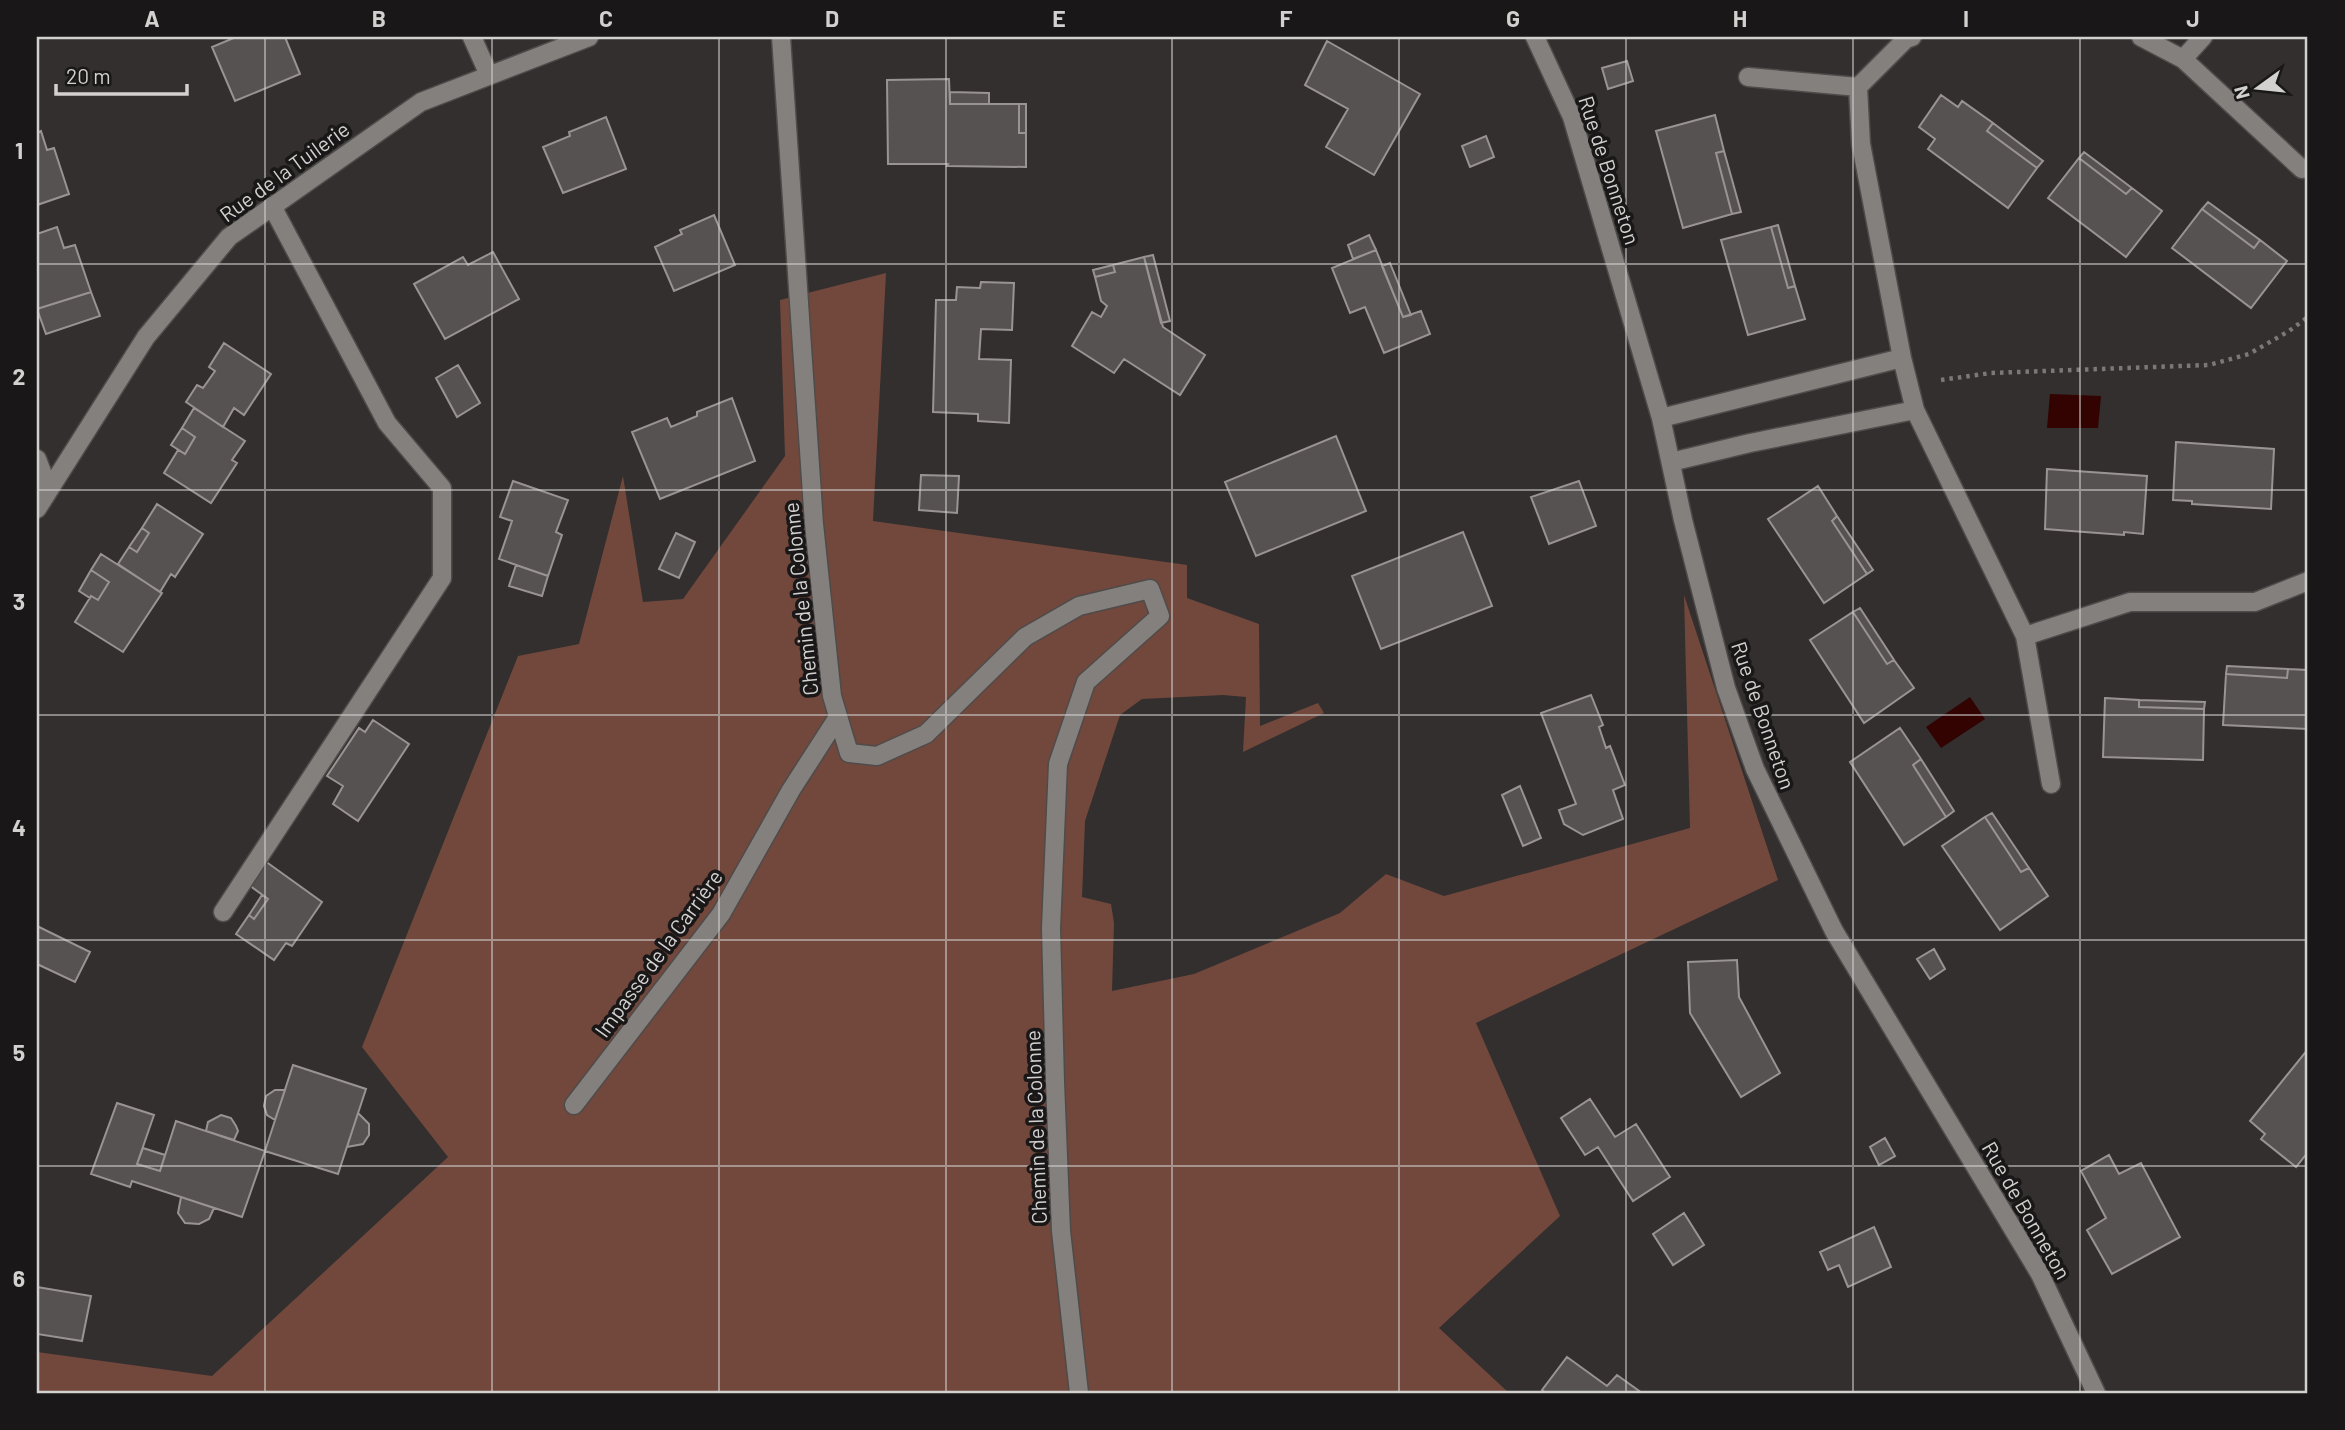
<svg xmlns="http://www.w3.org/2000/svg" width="2345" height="1430" font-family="Barlow,sans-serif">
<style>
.green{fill:#72483d}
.water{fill:#320300}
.building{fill:#565251;stroke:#999493;stroke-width:2}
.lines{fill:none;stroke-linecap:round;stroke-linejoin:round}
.minor-casing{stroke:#4e4b4a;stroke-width:21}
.path{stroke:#7b7877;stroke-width:4.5;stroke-dasharray:3.5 5;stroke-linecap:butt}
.minor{stroke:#84807e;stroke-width:18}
.grid{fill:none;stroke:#d3d1d0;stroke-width:2;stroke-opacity:0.55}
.labels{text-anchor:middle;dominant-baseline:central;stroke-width:7;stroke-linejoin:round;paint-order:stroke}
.street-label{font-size:21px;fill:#d3d1d0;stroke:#191717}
.neatline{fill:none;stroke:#d3d1d0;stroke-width:2.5}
.grid-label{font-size:23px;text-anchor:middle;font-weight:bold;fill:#d3d1d0}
</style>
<rect width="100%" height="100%" fill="#322f2e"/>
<path class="green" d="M886,273L873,521L1187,565V598L1259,624L1260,726L1318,703L1324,713L1243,752L1246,697L1223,695L1142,699L1120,715L1085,821L1082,897L1111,904L1114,923L1112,991L1194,974L1340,913L1386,874L1444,896L1690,828L1684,595L1778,880L1476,1023L1560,1216L1439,1328L1509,1393H37V1352L212,1376L448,1157L362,1047L518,656L579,644L623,476L643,602L683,599L785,456L780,300Z"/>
<path class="water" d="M2050,394L2101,396L2098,428H2047Z
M1970,697L1985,719L1941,748L1926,727Z"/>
<path class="building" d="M236,37H285L300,74L235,101L212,47Z
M1327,41L1420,94L1374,175L1326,147L1348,109L1305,85Z
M1627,61L1633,81L1608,89L1602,68Z
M949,79L950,104H1019V133H1026V167L947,166L948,164H888L887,80Z
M950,92L989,93V104H950Z
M1941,95L1958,107L1962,101L1993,123L1987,131L2037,168L2008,208L1928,149L1935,139L1919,127Z
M1019,104H1026V133H1019Z
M1715,115L1724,151L1716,153L1732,214L1683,228L1656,131Z
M606,117L626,169L563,193L543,147L570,136L569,132Z
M1993,123L2043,161L2037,168L1987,131Z
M41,131L47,150L54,148L69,194L37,205V133Z
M1486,136L1494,157L1470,167L1462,146Z
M1724,151L1741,212L1732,214L1716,153Z
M2084,152L2132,188L2126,194L2079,158Z
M2079,158L2126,194L2132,188L2162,211L2126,257L2048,198Z
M2208,202L2260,240L2254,248L2202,209Z
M2202,209L2254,248L2260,240L2287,261L2251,308L2172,248Z
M714,215L735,265L674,291L655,247L682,234L680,230Z
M1778,225L1795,286L1788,288L1771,227Z
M57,227L64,248L75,245L91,292L37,309V234Z
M1771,227L1788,288L1795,286L1805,319L1748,335L1721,240Z
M1369,235L1376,250L1353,259L1348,245Z
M1376,250L1403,317L1421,311L1430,334L1384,353L1365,307L1350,313L1332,268Z
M493,252L519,299L445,339L414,284L463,257L468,265Z
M1153,255L1170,321L1161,323L1144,257Z
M1144,257L1163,327L1205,355L1180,395L1124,359L1114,373L1072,346L1092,312L1101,317L1107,306L1101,301L1095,277L1115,272L1113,265Z
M1390,263L1411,315L1403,317L1382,266Z
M1113,265L1115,272L1095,277L1093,270Z
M981,282L1014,283L1012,330L981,329L979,359L1011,360L1009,423L978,421V414L933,412L936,300H956L957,287L980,288Z
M91,292L100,316L46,334L37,309Z
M224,343L271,374L244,415L234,408L223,427L186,402L197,385L203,388L215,371L209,367Z
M458,365L480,403L457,417L436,378Z
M732,398L755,461L660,499L632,432L667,418L671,427L697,416V412Z
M194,408L245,441L232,460L237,463L211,503L164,473L178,450L185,454L195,437L182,428Z
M182,428L195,437L185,454L171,445Z
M1336,436L1366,511L1256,556L1225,482Z
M2176,442L2274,449L2271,509L2192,504V501L2173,500Z
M2047,469L2147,476L2143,534L2124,532V535L2045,529Z
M921,475L959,476L957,513L919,510Z
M513,481L568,500L556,532L562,535L548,576L499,559L512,521L500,517Z
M1579,481L1596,526L1549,544L1531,497Z
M1818,486L1837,516L1832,521L1867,574L1824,603L1768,519Z
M157,504L203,534L175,577L171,574L160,592L118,564L129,547L137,552L149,533L142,528Z
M1837,516L1873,570L1867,574L1832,521Z
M142,528L149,533L137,552L129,547Z
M1463,532L1492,606L1381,649L1352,576Z
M676,533L695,542L679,578L659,569Z
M101,554L162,593L123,652L75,622L91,596L98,600L109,582L91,570Z
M516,565L548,576L542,596L509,586Z
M91,570L109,582L98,600L91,596L90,598L79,591Z
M1860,608L1894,660L1887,664L1853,612Z
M1853,612L1887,664L1894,660L1914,688L1864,723L1810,640Z
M2227,666L2288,669L2287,678L2226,674Z
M2288,669L2308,670V729L2223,725L2226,674L2287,678Z
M1591,695L1603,725L1599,727L1606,748L1610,746L1625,785L1613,790L1623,819L1583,835L1564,824L1559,810L1576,804L1541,713Z
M2105,698L2139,700V707L2204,709L2203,760L2103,757Z
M2139,700L2205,702L2204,709L2139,707Z
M373,720L409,744L358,821L333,804L343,786L327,776L359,728L365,732Z
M1900,728L1921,759L1913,765L1946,817L1904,845L1850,762Z
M1921,759L1954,811L1946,817L1913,765Z
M1520,786L1541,838L1523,846L1502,795Z
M1992,813L2029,868L2021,872L1985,817Z
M1985,817L2021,872L2029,868L2048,896L2000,930L1942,846Z
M265,861L322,902L292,946L286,943L274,960L236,934L249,915L254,919L268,899L249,885Z
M262,895L268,899L254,919L249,915Z
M37,926L90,952L75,982L37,964Z
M1934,949L1945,969L1930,979L1917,959Z
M1737,960L1739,997L1780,1073L1741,1097L1690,1013L1688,962Z
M2308,1049V1152L2296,1167L2261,1139L2265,1134L2250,1121Z
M293,1065L366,1089L338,1174L265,1151Z
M275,1090H285L275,1120L267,1115L264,1106L266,1096Z
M1590,1099L1615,1137L1636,1124L1670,1177L1633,1201L1598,1147L1585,1155L1561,1118Z
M117,1103L154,1115L137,1164L160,1171L176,1121L265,1151L242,1217L132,1181L130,1187L91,1174Z
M358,1113L369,1124V1135L363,1144L347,1147Z
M221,1115L231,1118L236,1126L238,1131L234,1140L206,1131L208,1122Z
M1885,1138L1895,1156L1879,1165L1870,1147Z
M143,1148L165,1155L160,1171L137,1164Z
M2109,1155L2119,1174L2141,1163L2180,1237L2112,1274L2087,1230L2106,1218L2081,1171Z
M181,1197L214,1208L209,1219L199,1224L185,1223L178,1213Z
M1684,1213L1704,1245L1673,1265L1653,1234Z
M1874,1227L1891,1267L1848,1287L1839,1265L1828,1270L1820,1252Z
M37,1287L91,1296L82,1341L37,1334Z
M1567,1357L1607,1386L1617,1375L1642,1393H1546L1542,1390Z"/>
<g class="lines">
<defs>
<path id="minor" d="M472,37L489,75
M781,37L814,524L832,696L849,753L877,756L926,734L1025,637L1079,606L1150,589L1160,616L1086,682L1058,764L1051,928L1055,1082L1061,1231L1079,1393
M1535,37L1572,117L1661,418L1683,520L1726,688L1755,769L1834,931L2040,1274L2096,1393
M2141,37L2183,59L2302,169
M2183,59L2203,37
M1748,77L1858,87L1861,144L1902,358L1915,410L2025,636L2051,784
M1858,87L1906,39L1912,37
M1661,418L1902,358
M37,459L49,490
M1671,462L1750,443L1915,410
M37,509L146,337L229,237L421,102L589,37
M2025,636L2130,602H2255L2308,581
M223,912L442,578V488L387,423L272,206
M574,1105L721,914L791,790L838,717"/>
</defs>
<use href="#minor" class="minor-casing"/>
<path class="path" d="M1941,380L1991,373L2209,365L2249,354L2289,331L2308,317"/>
<use href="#minor" class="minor"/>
</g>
<path class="grid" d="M265,37V1393M492,37V1393M719,37V1393M946,37V1393M1172,37V1393M1399,37V1393M1626,37V1393M1853,37V1393M2080,37V1393M37,264H2308M37,490H2308M37,715H2308M37,940H2308M37,1166H2308"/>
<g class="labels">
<g class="street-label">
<text transform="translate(1610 170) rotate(72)">Rue de Bonneton</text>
<text transform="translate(284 171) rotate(-36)">Rue de la Tuilerie</text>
<text transform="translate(800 599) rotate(-96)">Chemin de la Colonne</text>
<text transform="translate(1764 715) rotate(71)">Rue de Bonneton</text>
<text transform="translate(658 953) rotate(-54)">Impasse de la Carrière</text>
<text transform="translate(1035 1127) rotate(-92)">Chemin de la Colonne</text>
<text transform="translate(2027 1210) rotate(60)">Rue de Bonneton</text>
</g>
</g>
<rect width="2345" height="1430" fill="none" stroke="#191717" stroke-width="77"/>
<g transform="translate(2258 88) rotate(255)" stroke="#191717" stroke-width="5" paint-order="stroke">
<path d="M0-5L12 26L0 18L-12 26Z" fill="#d3d1d0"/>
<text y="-10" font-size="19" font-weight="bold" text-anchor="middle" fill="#d3d1d0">N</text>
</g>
<path d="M56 84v10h131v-10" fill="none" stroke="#d3d1d0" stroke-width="3.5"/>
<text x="66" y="84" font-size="21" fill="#d3d1d0" stroke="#191717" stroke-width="5" paint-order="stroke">20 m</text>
<rect x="38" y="38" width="2268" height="1354" class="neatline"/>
<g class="grid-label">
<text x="152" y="27">A</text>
<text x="379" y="27">B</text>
<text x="606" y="27">C</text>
<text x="832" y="27">D</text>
<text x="1059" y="27">E</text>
<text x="1286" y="27">F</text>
<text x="1513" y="27">G</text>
<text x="1740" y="27">H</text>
<text x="1966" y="27">I</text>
<text x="2193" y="27">J</text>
<text x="19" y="159">1</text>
<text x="19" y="385">2</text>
<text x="19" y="610">3</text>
<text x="19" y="836">4</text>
<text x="19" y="1061">5</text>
<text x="19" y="1287">6</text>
</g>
</svg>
